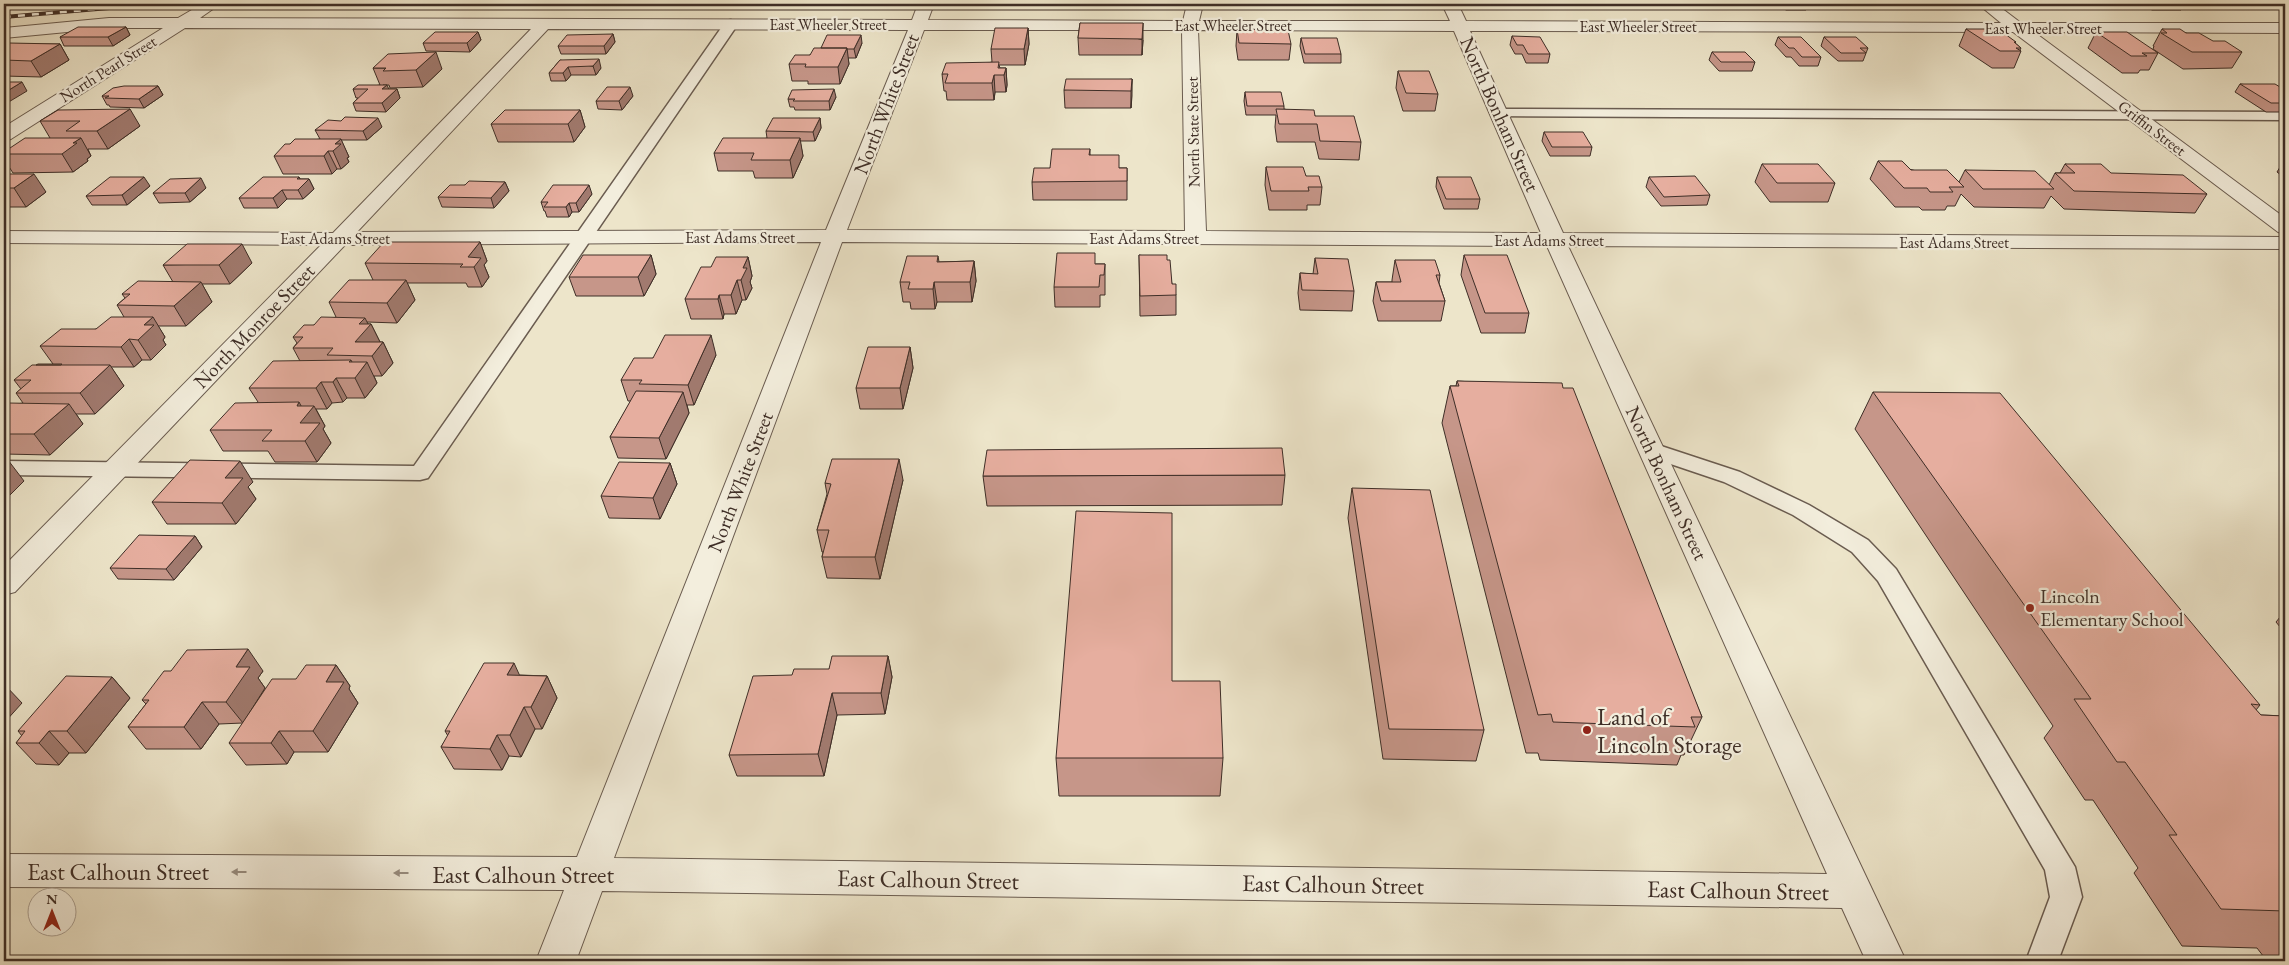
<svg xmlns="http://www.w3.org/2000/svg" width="2289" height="965" font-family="'EB Garamond',serif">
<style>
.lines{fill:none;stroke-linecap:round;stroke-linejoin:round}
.lane-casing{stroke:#6a5c50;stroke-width:3}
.street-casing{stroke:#6a5c50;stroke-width:2}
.lane{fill:#f3eedd;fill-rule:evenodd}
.street{fill:#f3eedd;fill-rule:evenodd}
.rail-casing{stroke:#3e2e27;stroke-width:4}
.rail{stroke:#f3eedd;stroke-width:2.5;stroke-dasharray:7;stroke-linecap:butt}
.wall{fill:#c69689;stroke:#3e2e27}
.shaded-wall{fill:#a17a6f;stroke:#3e2e27}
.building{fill:#e6ae9f;stroke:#3e2e27}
.oneway{fill:#988e82}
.poi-dot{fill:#8f2418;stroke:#f3eedd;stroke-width:2}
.labels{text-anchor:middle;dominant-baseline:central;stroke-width:4.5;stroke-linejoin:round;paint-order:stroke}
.far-street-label{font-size:16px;fill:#3e2e27;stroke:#f3eedd}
.street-label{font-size:20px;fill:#3e2e27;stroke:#f3eedd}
.poi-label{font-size:20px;fill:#3e2e27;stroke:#f3eedd;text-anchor:start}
.near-poi-label{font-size:24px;fill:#3e2e27;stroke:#f3eedd;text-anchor:start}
.near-street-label{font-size:24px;fill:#3e2e27;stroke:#f3eedd}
</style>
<rect width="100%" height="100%" fill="#ede5ca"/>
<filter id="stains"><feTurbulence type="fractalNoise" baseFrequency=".004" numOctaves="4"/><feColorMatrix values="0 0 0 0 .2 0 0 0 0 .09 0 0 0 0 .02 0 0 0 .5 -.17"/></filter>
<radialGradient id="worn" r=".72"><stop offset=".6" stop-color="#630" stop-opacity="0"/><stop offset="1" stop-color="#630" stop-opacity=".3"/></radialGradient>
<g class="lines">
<defs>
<path id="lane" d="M731,20L738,24L428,478L420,480L4,475V461L414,466L726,21Z
M1499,109L2285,112V120L1494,116L1492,113Z
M1652,443L1740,472L1809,505L1868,540L1896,569L2075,867L2082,897L2058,961H2026L2050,897L2045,870L1878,581L1852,552L1793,515L1724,482L1644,455L1641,450L1644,445Z"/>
<path id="street" d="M202,4H220L200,18L912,20L918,4H934L928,20L1183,21L1187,4H1203L1199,21H1450L1442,4H1458L1466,21L2001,23L1978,4H1996L2021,23H2285V33L2034,32L2285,218V234L2278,232L2013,32L1470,31L1563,233L2285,237V249L1568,246L1906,961H1866L1842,908L602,891L576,961H536L564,890L4,887V854L577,857L821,242L345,245L15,592L4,595V566L321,245L4,243V231L333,233L531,29L185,28L11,139L4,141V127L163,28H109L4,38V28L109,18H178ZM548,29L908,30L826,230L357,232ZM924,30H1182L1185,231L847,230ZM1198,30L1454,31L1541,233L1206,231ZM842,242L1547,246L1827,874L614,858Z"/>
</defs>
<use href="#lane" class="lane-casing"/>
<use href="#street" class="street-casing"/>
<use href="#lane" class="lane"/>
<use href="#street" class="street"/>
<defs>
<path id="rail" d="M4,17L156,4"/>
</defs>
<use href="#rail" class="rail-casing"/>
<use href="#rail" class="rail"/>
</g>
<path class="wall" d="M604,4H635L631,8H606Z
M851,4H883L881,7H852Z
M1242,4H1290V6H1242Z
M1337,4H1382V5H1337Z
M1484,4H1520L1519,9H1485L1484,6Z
M1777,4H1809L1806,10H1786L1781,7Z
M1896,4H1943L1942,8H1901Z
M2082,4H2127L2113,8L2101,4L2091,7Z
M2141,4H2184L2181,10H2152Z
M2211,4H2238L2237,5H2212Z
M2258,4H2285V5H2259Z
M1080,23L1143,40L1142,55H1079L1078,38Z
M126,27L130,35L113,46H64L60,37Z
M1028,28L1029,44L1025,65H999L1000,68H1006L1007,85L1006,92H995L994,100H947L946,91H944L942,74L992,62L991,49Z
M1237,29L1291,44L1289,60H1238L1236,46Z
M1966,29L2016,42L2015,43L2021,48L2020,50L2021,51L2014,68H1992L1959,46Z
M2162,29L2186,33L2242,52L2232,68L2183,69L2153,49L2154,46H2153Z
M478,32L481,40L470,52L426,51L423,43Z
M2096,32L2158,53L2149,70H2140L2138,73H2122L2088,48Z
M613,34L615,42L606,54H561L558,46Z
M1512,36L1550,54L1548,63H1526L1522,54H1515L1510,45Z
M1778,37L1821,57L1818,66H1799L1791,57H1786L1775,45Z
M1824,37L1868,48L1863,61H1838L1821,46Z
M1301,38L1341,54V63H1304L1300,46Z
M862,43L856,58H848L849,64L840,84H808V81H792L789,64L810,55L821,48Z
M4,44H60L69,60L41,77L4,76Z
M1712,52L1755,62L1752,71H1719L1709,60Z
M560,60L601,68L596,75H571L566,81H551L549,73Z
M373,68L442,69L423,87L390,88L389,85H383L389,89H397L400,98L386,112L356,111L353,103L358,98H356L353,89L380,85Z
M1398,71L1438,94L1435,111H1403L1396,88Z
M1132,79L1131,108H1065L1064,90Z
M2240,84L2285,90V112H2266L2235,92Z
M158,86L163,95L144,108L110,107L109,105H107L102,96Z
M1245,92L1284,106V109L1315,116L1361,142L1359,160L1319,159L1315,142H1277L1275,127L1276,115H1246L1244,101Z
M633,96L622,110L598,109L596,101Z
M836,97L830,110H795L794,107H790L788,99Z
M58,110L140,126L108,149H88L91,156L87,159L88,161L73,172L13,173L4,159V152L50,138L40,121Z
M580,110L585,127L574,142H498L491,124Z
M820,118L821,128L815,141H800L803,156L793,178H755L753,171H718L714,153L767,138L766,131Z
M382,127L367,140H341L349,157L347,158L349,162L341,169H337L332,174H283L274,156L290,144L320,139L315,130Z
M1544,132L1592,147L1590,156H1550L1542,141Z
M1090,149V155L1119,168H1127V200H1033L1032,182L1050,168Z
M2285,159V178L2277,172Z
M1878,161L1959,182L1965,170L2049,185L2055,173H2060L2065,164L2207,194L2195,213L2064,209L2051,196L2044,208L1974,207L1961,194L1955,206H1947L1945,210H1922L1919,207H1895L1870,179Z
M1762,164L1835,183L1828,202H1770L1755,182Z
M1266,167L1306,176L1322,187L1320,205H1307V210H1269L1265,185Z
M4,174L46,192L26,207H4Z
M299,177L300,179H309L314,189L303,199H287L278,208H244L239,198Z
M1437,177L1480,199L1478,209H1444L1436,187Z
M1649,177L1710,195L1707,205L1661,206L1646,187Z
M505,182L509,191L494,208L442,207L438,197L465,185Z
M150,186L127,205H92L86,196Z
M206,188L190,202L159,203L153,193Z
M592,194L579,212H572L569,217H547L545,211H544L541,202Z
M480,242L487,261L484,265L489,277L482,287H468L466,283H407L415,300L397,323L367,322L368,324H371L380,342H383L393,363L382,376H374L377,383L365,398H347L343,402L332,403L327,409H316L325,426L323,429L331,443L317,462H275L268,451H223L210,430L258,402L249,388L300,361L293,348L297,343L293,337L314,325L336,317L329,302L373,280L365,263Z
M651,255L656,274L644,296H576L569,277Z
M1139,255L1167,260L1172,284L1176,295V315L1140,316Z
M1464,255L1529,313L1525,333H1481L1461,275Z
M938,256L939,262L974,261L976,281L972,302H937L935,309H911L910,302H903L900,282Z
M748,257L752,276L750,282L752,288L746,300H742L736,314H724L723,319H691L685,299L711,267Z
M1315,258L1354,291L1352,311L1300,310L1298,293L1300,273L1313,274Z
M1395,260L1440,275L1439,283L1445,301L1441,321H1378L1373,301L1376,282H1392V280Z
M252,263L230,284H202L212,302L186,326H158L165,337L163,340L166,345L151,360H142L134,367H111L124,386L95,414H76L83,424L50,455L4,454V406L23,403L16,393L21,389L14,380L53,364L40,346L96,329L124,317L117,305L125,298L122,294L173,282L163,265Z
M1096,264H1105V295H1100V307H1055L1054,287Z
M910,347L913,368L903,409H860L856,388Z
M716,355L694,405H687L689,413L666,459L618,458L610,437L631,401H628L621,380L653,358Z
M1457,381L1563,388L1702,717L1684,755H1681L1677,765L1540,760L1538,753H1526L1442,423L1450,386H1456Z
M1873,392L2260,705L2256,710L2261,715L2285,716V961H2267L2257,948L2182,946L2134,873L2138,868L2093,800H2085L2044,738L2053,726L1855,429Z
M670,463L677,484L660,519L609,518L601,496Z
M1285,475L1282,505L987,506L983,476Z
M903,480L880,579L827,578L822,557L823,552H822L817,530L827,494L825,483Z
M253,482L248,487L256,499L236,524H167L152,502Z
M1352,488L1484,730L1476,761L1383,759L1348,518Z
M195,536L202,547L174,580L118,579L110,568Z
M2285,611V633L2276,622Z
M888,656L892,677L885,714L837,715L824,776H737L729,755L829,669Z
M336,665L350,686L349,689L358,703L328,752H294L287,764L246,765L229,743L296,679Z
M263,671L258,678L265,688L243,723L219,724L201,749H146L128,727L146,704L142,700Z
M520,675L547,676L557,698L542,729H535L521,757L509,756L502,770L454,769L441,747L448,736L445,731Z
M112,677L130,698L86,753H69L59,765L36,764L16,743L22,736L18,731Z
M1172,681L1223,758L1220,796H1059L1056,758Z"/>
<path class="shaded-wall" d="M630,4H635L631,8Z
M2093,4H2101L2091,7Z
M2115,4H2127L2113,8Z
M1143,23V40L1142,55V39Z
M126,27L130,35L113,46L108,37Z
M1028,28L1029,44L1025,65L1024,49Z
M478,32L481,40L470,52L467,43Z
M613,34L615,42L606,54L604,46Z
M861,35L862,43L856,58L854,49Z
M60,44L69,60L41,77L31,61Z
M847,48L849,64L840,84L838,67Z
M436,52L442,69L423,87L416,70Z
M599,59L601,68L596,75L593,66Z
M568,67L571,75L566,81L563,73Z
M1006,68L1007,85L1006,92L1004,75Z
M994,75L995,92L994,100L992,83Z
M1132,79V96L1131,108V91Z
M22,82L27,91L7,103L4,99V93Z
M387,85L391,94L382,89Z
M158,86L163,95L144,108L139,99Z
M630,87L633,96L622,110L619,101Z
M397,89L400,98L386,112L382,103Z
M834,89L836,97L830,110L829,101Z
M130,109L140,126L108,149L97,131Z
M580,110L585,127L574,142L568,124Z
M378,118L382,127L367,140L363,131Z
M820,118L821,128L815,141L813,132Z
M81,138L91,156L87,159L88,161L73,172L62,154L73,143Z
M800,138L803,156L793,178L790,160Z
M341,139L349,157L347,158L349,162L341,169L333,151L335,144Z
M328,151L337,169L332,174L324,156Z
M34,174L46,192L26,207L14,188Z
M144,177L150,186L127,205L122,195Z
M299,177L303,185L309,179L314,189L303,199L298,190L297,179Z
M201,178L206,188L190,202L185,193Z
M505,182L509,191L494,208L491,198Z
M589,185L592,194L579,212L576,203Z
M282,190L287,199L278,208L273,198Z
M569,203L572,212L569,217L566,207Z
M480,242L487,261L484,265L489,277L482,287L474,267L468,257Z
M242,244L252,263L230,284L219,265Z
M651,255L656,274L644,296L638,277Z
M748,257L752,276L750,282L752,288L746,300L741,280L743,268Z
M974,261L976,281L972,302L970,282Z
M406,280L415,300L397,323L387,303Z
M737,280L742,300L736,314L731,295Z
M201,282L212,302L186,326L174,306Z
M934,282L937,302L935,309L933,289Z
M719,295L724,314L723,319L718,299Z
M153,317L165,337L163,340L166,345L151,360L138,340L144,325Z
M365,318L369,326L371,324L381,344L355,342L359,324Z
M711,335L716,355L694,405L688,385Z
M129,339L142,360L134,367L121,347Z
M383,342L393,363L382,376L372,356Z
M910,347L913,368L903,409L900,388Z
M351,360L358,374L367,362L377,383L365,398L355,378L349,362Z
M110,365L124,386L95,414L80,393Z
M336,378L347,398L343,402L333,382Z
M321,382L332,403L327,409L316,388Z
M683,392L689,413L666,459L659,438Z
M299,402L306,415L314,406L325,426L323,429L331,443L317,462L305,441L300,423L297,406Z
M69,404L83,424L50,455L34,434Z
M899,459L903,480L880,579L875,557Z
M8,460L24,481L4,501V464Z
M240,461L253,482L248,487L256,499L236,524L222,503L225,478Z
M670,463L677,484L660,519L653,498Z
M195,536L202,547L174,580L166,569Z
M248,649L263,671L258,678L265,688L243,723L226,702L236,667Z
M888,656L892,677L885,714L881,693Z
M514,663L524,685L507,675Z
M336,665L350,686L349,689L358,703L328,752L313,731L326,682Z
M547,676L557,698L542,729L531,707Z
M112,677L130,698L86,753L67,731Z
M4,684L22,703L4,723Z
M832,693L837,715L824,776L818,754Z
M202,702L219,724L201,749L184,727Z
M524,707L535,729L521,757L510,735Z
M49,731L69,753L59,765L39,743Z
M279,731L294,752L287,764L271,743Z
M497,735L509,756L502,770L490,749Z"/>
<path class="building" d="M1080,23H1143L1142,39L1078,38Z
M78,27H126L108,37H60Z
M995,28H1028L1024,49H991Z
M1237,29L1288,30L1291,44L1239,43Z
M1966,29H1998L2016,42H2014L2021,48H2016L2021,51H2000Z
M2162,29H2180L2186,33H2199L2213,41H2225L2242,52H2192L2161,33H2167Z
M435,32H478L467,43H423Z
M2096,32H2127L2158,53H2142L2147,56H2131Z
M613,34L604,46H558L567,35Z
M827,35H861L854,49H847V48H821Z
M1512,36L1540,37L1550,54H1528L1523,45H1517Z
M1778,37H1801L1821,57H1802L1794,48H1789Z
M1824,37H1856L1868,48H1860L1866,53H1841Z
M1301,38H1337L1341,54H1305Z
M9,43L60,44L31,61L4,60V44Z
M814,48H847L838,67H805L806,64H789L795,55H810Z
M436,52L416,70L383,71L386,68H373L388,54Z
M1712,52H1745L1755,62H1721Z
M599,59L593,66L568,67L563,73H549L560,60Z
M999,62L998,68H1006L1004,75H994L992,83H945L948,74H942L946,63Z
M1398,71H1429L1438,94L1406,93Z
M1066,79H1132L1131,91L1064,90Z
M4,82H22L4,93Z
M2240,84H2275L2285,90V103H2271Z
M358,85H387L382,89H397L382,103H353L368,89H353Z
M124,86H158L139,99L105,98L109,96H102L113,88Z
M607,87H630L619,101H596Z
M834,89L829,101H793L795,99H788L792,90Z
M1245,92H1281L1284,106H1247Z
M130,109L97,131H66L80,121H40L58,110Z
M1276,109L1314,110L1315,116H1354L1361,142L1320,141L1317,124H1279Z
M505,110H580L568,124H491Z
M345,117L378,118L363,131L315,130L328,120L341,121Z
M773,118H820L813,132L766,131Z
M1544,132H1583L1592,147H1552Z
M25,138H81L73,143H77L62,154H4V152Z
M723,138H800L790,160H751L754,153H714Z
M295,139H341L335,144H341L333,151H328L324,156H274L285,144H290Z
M1052,149H1090L1089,155H1119V168H1127V181L1032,182L1034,168H1050Z
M1878,161H1902L1911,170H1947L1964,187H1949L1953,192H1930L1927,188H1904Z
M1762,164H1818L1835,183H1777Z
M2065,164H2101L2111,173L2183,175L2207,194L2074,191L2055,173H2075Z
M1266,167H1303L1306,176H1319L1322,187H1308L1309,191H1271Z
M1965,170L2035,171L2054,189H1983Z
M4,174H34L14,188H4Z
M1695,176L1710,195L1664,197L1649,177Z
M110,177H144L122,195L86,196Z
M263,177H299L297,179H309L298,190H282L273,198H239Z
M1437,177H1471L1480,199H1446Z
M201,178L185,193H153L170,179Z
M469,181L505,182L491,198L438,197L450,185H465Z
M553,185H589L576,203H569L566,207H544L548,202H541Z
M384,242H480L468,257L481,258L474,267H460L463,264L365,263Z
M187,244H242L219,265H163Z
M1057,253H1095V264H1105L1104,275H1100L1099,287H1054Z
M583,255H651L638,277H569Z
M1139,255H1167V260H1170L1172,284H1176V295L1140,296Z
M1464,255H1507L1529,313H1485Z
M907,256H938L937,262L974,261L970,282H934L933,289H908L910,282H900Z
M716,257H748L743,268H747L741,280H737L731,295H719L718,299H685L701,267H711Z
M1315,258L1348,259L1354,291L1302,290L1300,273L1318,274Z
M1395,260H1435L1440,275H1436L1445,301H1381L1376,282H1401Z
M349,280H406L387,303L329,302Z
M138,281L201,282L174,306L117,305L130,294H122Z
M111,317H153L144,325H154L138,340L129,339L121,347L40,346L61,329H96Z
M321,317L365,318L359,324H371L355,342H383L372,356L327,355L333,348H293L303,337H293L304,325H314Z
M665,335H711L688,385L639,384L642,380H621L634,358H653Z
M868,347H910L900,388H856Z
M351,360L349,362H367L355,378H336L333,382H321L316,388H249L273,361Z
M38,364H62L61,365H36Z
M32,365H110L80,393H16L31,380H14Z
M1457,381L1562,383L1563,388H1573L1702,717H1691L1695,727L1553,722L1551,714L1538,715L1450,386H1459Z
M636,391L683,392L659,438L610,437Z
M1873,392L2000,393L2260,705L2251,704L2261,715L2285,716V911L2221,909L2169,835H2177L2125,762H2117L2074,699H2091Z
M299,402L297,406H314L300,423H320L305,441H262L272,430H210L235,403Z
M8,403L69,404L34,434H4V406Z
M1282,448L1285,475L983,476L987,450Z
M832,459H899L875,557H822L829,530H817L831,484L825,483Z
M190,460L240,461L225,478H243L222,503L152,502Z
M619,462L670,463L653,498L601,496Z
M1352,488L1430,490L1484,730L1389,729Z
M1076,511L1172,513V681H1220L1223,758H1056Z
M139,535L195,536L166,569L110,568Z
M248,649L236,667H250L226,702H202L184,727H128L149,700H142L164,671H171L187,650Z
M832,656H888L881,693H832L818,754L729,755L753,676L792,675L794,669H829Z
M484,663H514L507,675L547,676L531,707H524L510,735H497L490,749L441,747L450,731H445Z
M306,665H336L326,682H344L313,731H279L271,743H229L272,679H296Z
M66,676L112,677L67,731H49L39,743H16L25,731H18Z"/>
<defs><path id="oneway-solid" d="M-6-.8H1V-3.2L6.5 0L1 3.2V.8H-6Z" transform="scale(1.25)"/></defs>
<g class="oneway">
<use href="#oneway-solid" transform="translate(239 872) rotate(-180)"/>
<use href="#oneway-solid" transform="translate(401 873) rotate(-180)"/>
</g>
<g class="poi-dot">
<circle cx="2030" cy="608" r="5"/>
<circle cx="1587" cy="730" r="5"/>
</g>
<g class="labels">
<g class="far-street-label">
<text x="828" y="24">East Wheeler Street</text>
<text x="1233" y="25">East Wheeler Street</text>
<text x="1638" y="26">East Wheeler Street</text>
<text x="2043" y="28">East Wheeler Street</text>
<text transform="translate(108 69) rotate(-32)">North Pearl Street</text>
<text transform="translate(2152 128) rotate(37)">Griffin Street</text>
<text transform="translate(1193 132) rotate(-91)">North State Street</text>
<text x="740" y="237">East Adams Street</text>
<text x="335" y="238">East Adams Street</text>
<text x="1144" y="238">East Adams Street</text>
<text x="1549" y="240">East Adams Street</text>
<text x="1954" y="242">East Adams Street</text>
</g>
<g class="street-label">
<text transform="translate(886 104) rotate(-69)">North White Street</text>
<text transform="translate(1500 114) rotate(66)">North Bonham Street</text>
<text transform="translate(254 326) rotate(-46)">North Monroe Street</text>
<text transform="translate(740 482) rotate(-69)">North White Street</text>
<text transform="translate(1667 483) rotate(65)">North Bonham Street</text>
</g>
<g class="poi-label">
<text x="2040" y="596">Lincoln<tspan x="2040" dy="23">Elementary School</tspan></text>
</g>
<g class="near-poi-label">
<text x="1597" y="716">Land of<tspan x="1597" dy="28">Lincoln Storage</tspan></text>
</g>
<g class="near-street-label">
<text x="118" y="871">East Calhoun Street</text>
<text x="523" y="874">East Calhoun Street</text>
<text transform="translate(928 879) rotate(1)">East Calhoun Street</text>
<text transform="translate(1333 884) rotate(1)">East Calhoun Street</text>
<text transform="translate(1738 890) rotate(1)">East Calhoun Street</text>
</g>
</g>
<rect width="2289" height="965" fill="none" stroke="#ede5ca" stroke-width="20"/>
<rect x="5" y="5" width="2279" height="955" fill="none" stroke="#3e2e27" stroke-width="2.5"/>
<rect x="10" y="10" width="2269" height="945" fill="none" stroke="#3e2e27"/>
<g transform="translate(52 912)"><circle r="24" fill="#f3eedd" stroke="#aba194"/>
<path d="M0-4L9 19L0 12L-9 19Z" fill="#8f2418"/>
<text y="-8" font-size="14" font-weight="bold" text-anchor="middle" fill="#3e2e27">N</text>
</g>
<rect width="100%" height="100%" filter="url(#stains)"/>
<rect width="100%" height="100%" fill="url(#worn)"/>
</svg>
